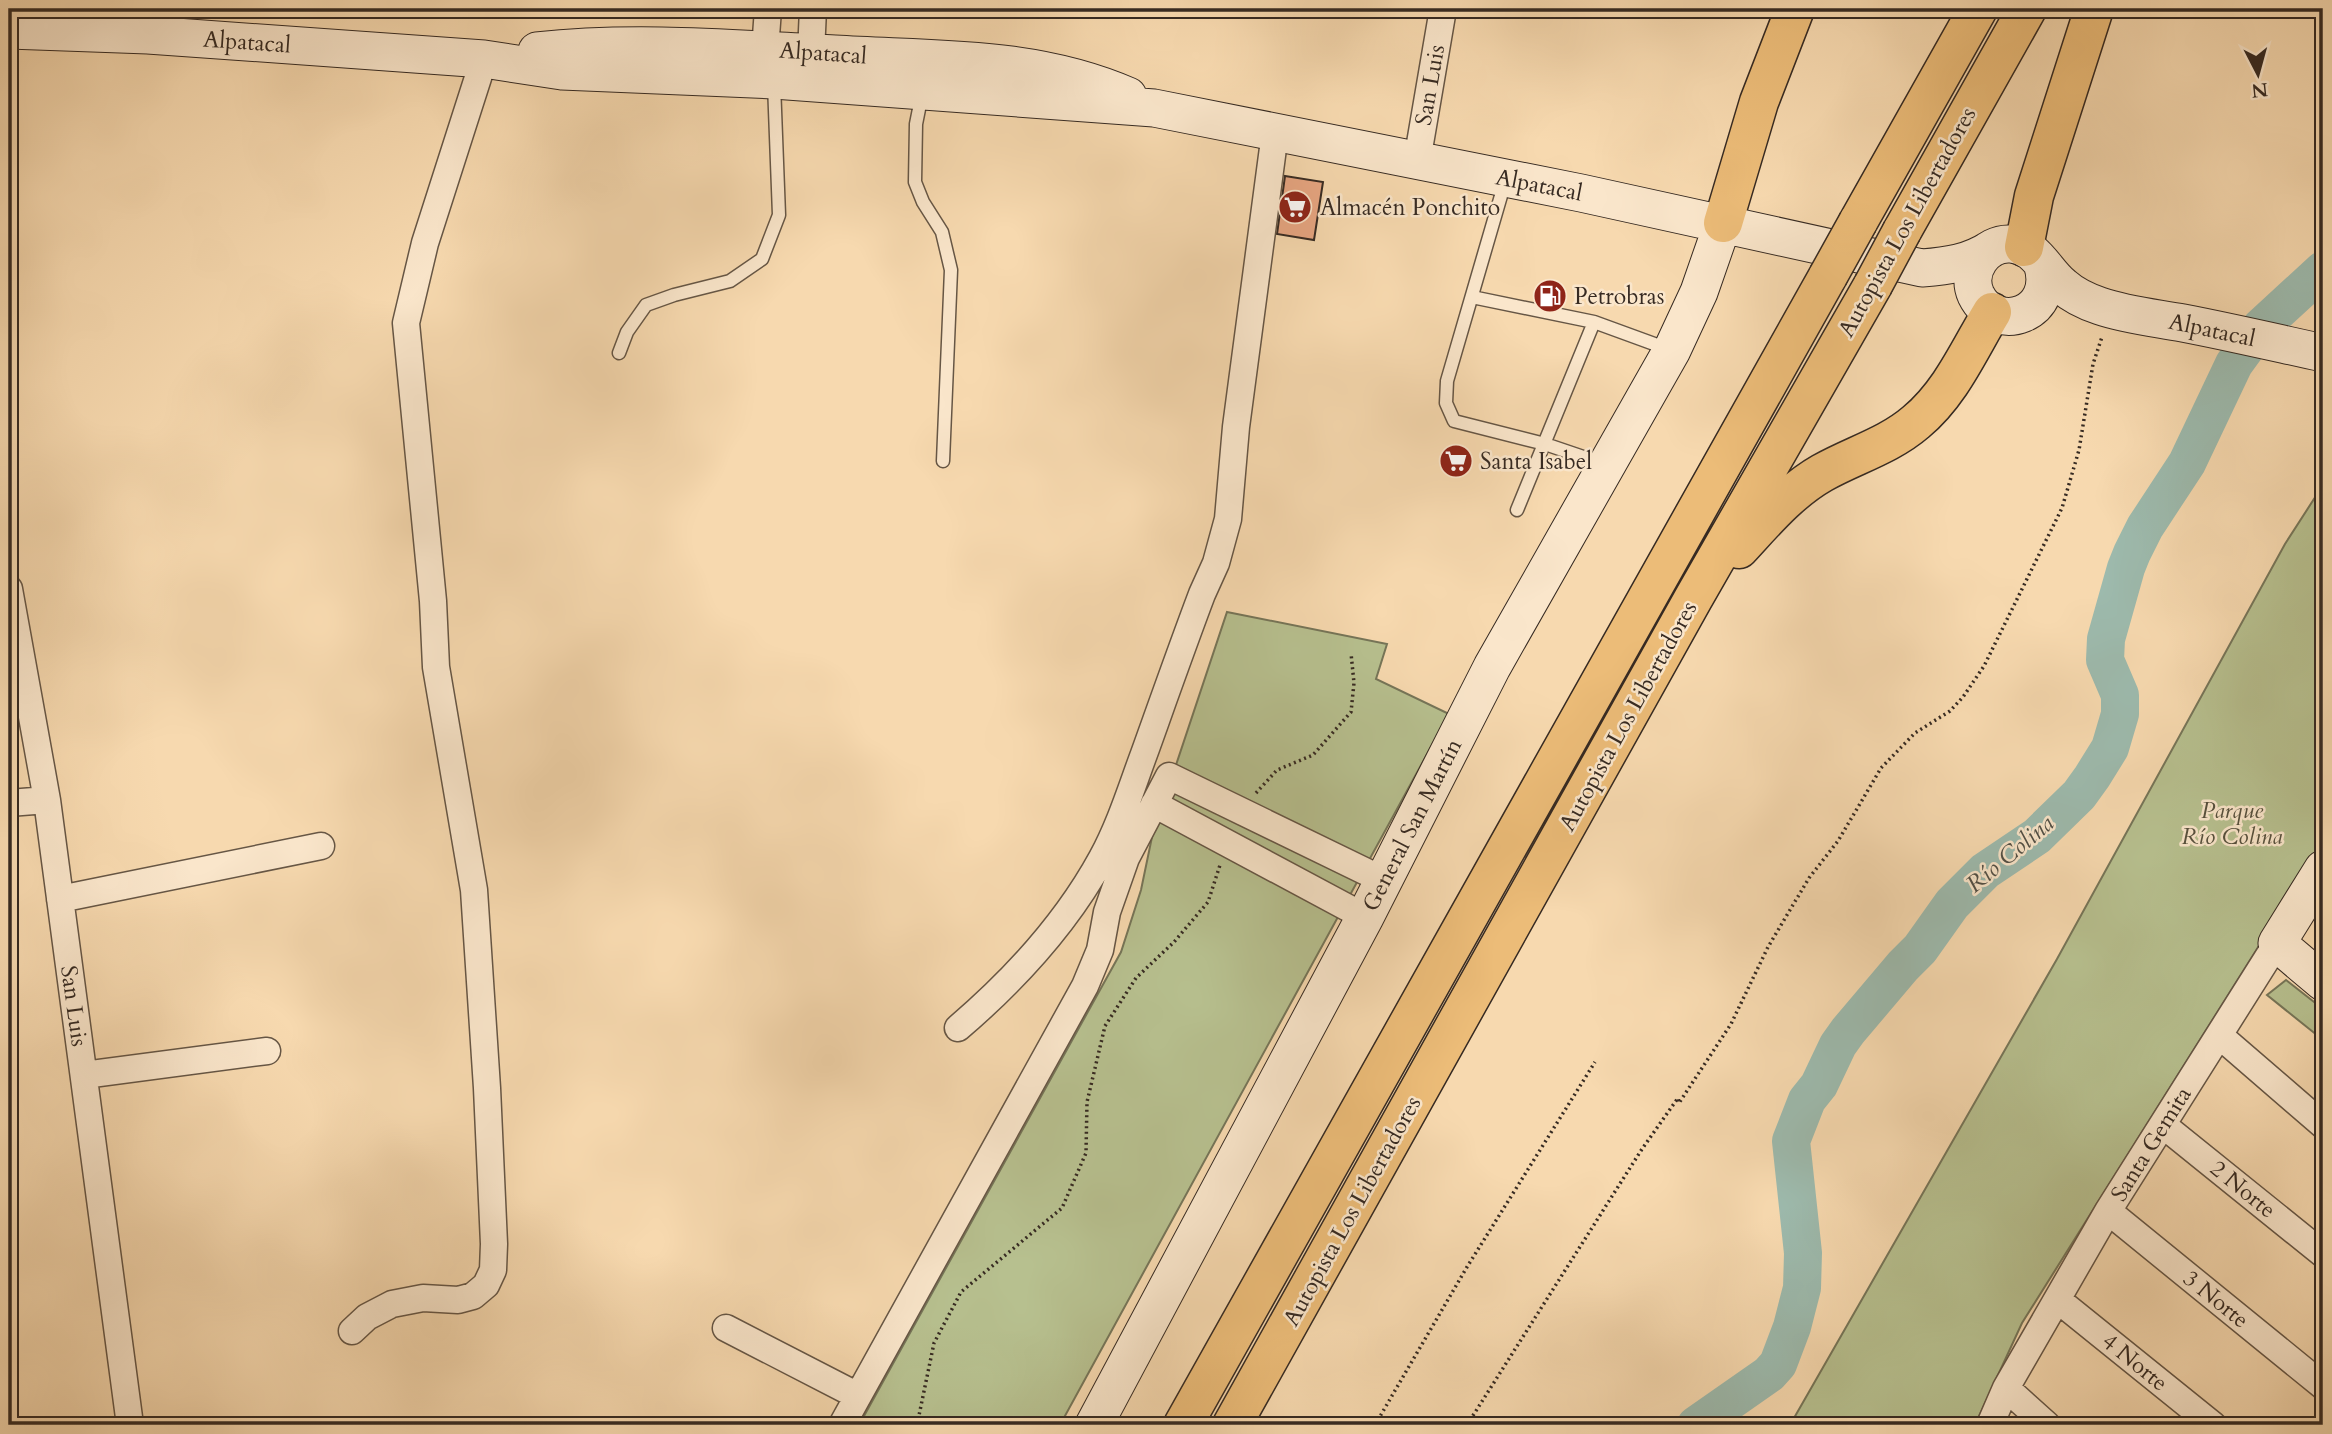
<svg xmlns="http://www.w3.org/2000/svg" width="2332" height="1434" font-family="Cardo,serif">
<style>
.green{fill:#b7c08f;stroke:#767558;stroke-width:2}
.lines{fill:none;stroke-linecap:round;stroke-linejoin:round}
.river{stroke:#9dbaad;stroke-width:38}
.building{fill:#e9a783;stroke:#362a22;stroke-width:2}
.lane-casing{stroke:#665645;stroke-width:15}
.street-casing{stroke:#665645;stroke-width:29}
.secondary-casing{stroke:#362a22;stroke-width:39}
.highway-casing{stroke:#362a22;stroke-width:41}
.path{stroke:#362a22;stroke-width:3.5;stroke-dasharray:2 3.5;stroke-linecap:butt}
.lane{stroke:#fae6cb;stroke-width:12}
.street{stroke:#fae6cb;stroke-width:26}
.secondary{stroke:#fae6cb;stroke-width:37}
.highway{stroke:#ecbc78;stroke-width:38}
.highway-bridge-casing{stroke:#362a22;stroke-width:41;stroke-linecap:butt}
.highway-bridge{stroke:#ecbc78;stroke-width:38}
.labels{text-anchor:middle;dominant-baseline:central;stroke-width:5;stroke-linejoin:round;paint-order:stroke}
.street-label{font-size:23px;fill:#362a22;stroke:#fae6cb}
.poi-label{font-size:23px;fill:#362a22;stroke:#fae6cb;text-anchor:start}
.park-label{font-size:23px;font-style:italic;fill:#56503d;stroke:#fae6cb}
.water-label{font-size:24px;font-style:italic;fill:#504e45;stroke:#fae6cb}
</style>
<rect width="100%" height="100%" fill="#f7d9af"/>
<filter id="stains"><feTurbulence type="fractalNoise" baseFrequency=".00286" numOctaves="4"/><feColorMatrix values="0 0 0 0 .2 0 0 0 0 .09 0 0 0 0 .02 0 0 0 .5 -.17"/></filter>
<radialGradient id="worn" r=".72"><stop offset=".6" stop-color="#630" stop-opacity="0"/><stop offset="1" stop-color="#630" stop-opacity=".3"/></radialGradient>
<path class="green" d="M2323,485V844L2022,1323L1975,1425H1790L2057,959L2285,544Z
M1227,612L1387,644L1376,679L1449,714L1060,1425H859L1121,952L1141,890L1152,837Z
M2286,980L2323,1009V1040L2267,995Z"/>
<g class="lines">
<path class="river" d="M1696,1425L1769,1374L1778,1364L1792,1327L1802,1288L1803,1253L1791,1141L1807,1100L1819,1085L1838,1045L1848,1031L1903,966L1920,949L1952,904L1985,871L2037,836L2079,795L2092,777L2110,748L2120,714V695L2105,660L2106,639L2126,568L2132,553L2145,527L2187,463L2234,364L2261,327L2323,270"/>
</g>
<path class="building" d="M1285,176L1323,182L1314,240L1277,234Z"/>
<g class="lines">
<defs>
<path id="lane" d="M149,31L152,9
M922,94L916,124L915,182L923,202L942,232L951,270L943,461
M1505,182L1447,381L1446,403L1454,421L1545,444L1604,464
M1472,297L1594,322L1668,349
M619,353L627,332L646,305L674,295L730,281L762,259L779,215L774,84
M1517,510L1594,322"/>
<path id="street" d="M765,50L768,9
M811,53L813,9
M1417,161L1443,9
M9,589L47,800L130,1425
M9,803L47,800
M1154,804L1365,917
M60,899L321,846
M958,1028C1014,980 1066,924 1102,858C1120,825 1131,789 1144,754C1163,701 1182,647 1202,594L1216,563L1228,519L1236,427L1275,133
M2220,1036L2323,1125
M84,1075L267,1051
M2163,1125L2323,1254
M2108,1211L2323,1386
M2058,1300L2213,1425
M726,1328L858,1396
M352,1331L367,1317L392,1304L423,1298L458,1300L473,1296L486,1285L493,1270L494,1244L487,1088L474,890L436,667L433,601L406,323L425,243L484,59
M2006,1388L2047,1425
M842,1425L1085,986L1100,950L1107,912L1126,858L1169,776L1383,880
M1990,1425L2006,1388L2108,1211L2277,943"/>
<path id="secondary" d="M9,30L148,35L484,59L562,71L774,80L1154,108L1581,193L1922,268C1948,266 1969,263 1991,249
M537,51C636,40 736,49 835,54C936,60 1034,55 1128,96
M2042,263C2059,314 1996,336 1976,295C1965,271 1985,242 2011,244C2037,246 2045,272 2063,286C2073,295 2088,302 2100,306C2126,315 2156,318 2183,323C2230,332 2277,343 2323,353
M2323,869L2277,943L2323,982
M1094,1425L1365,917L1492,667L1672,350L1699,292L1723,223"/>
<path id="highway" d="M1858,222L1978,9
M1723,223L1759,102L1795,9
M1902,231L2027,9
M2024,247L2034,196L2094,9
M1739,549C1765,521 1789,492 1822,473C1854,455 1888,446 1916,422C1951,393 1969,350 1992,312
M1183,1425L1828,276
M1232,1425L1693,599L1873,285"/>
</defs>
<use href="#lane" class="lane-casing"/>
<use href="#street" class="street-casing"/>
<use href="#secondary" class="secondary-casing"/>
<use href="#highway" class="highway-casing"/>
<path class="path" d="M1256,793L1277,770L1313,755L1351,712L1354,683L1351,653
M917,1425L934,1343L961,1292L1062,1208L1086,1153L1087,1102L1105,1026L1136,978L1174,942L1208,902L1220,865
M1375,1425L1467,1267L1595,1062
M1467,1425L1642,1149L1678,1098L1679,1103L1731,1024L1768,947L1809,878L1838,841L1881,768L1915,733L1950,711L1963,697L1984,666L2062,508L2079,450L2093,364L2102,337"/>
<use href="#lane" class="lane"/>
<use href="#street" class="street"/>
<use href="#secondary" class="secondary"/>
<use href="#highway" class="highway"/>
<defs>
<path id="highway-bridge" d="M1828,276L1858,222
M1873,285L1902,231"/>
</defs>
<use href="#highway-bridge" class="highway-bridge-casing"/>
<use href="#highway-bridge" class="highway-bridge"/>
</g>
<defs>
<symbol id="supermarket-disc" viewBox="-11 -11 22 22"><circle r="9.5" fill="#8f2418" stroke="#fae6cb"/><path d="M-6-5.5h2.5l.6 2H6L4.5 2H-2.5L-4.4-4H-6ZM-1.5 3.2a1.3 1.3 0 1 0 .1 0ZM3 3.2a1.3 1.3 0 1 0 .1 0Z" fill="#fff"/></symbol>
<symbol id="fuel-disc" viewBox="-11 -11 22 22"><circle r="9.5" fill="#8f2418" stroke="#fae6cb"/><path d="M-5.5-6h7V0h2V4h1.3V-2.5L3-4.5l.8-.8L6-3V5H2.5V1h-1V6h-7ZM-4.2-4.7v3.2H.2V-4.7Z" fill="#fff"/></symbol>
</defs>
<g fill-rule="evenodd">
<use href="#supermarket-disc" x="1276" y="188" width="38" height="38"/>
<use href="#fuel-disc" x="1531" y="277" width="38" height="38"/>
<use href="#supermarket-disc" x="1437" y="442" width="38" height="38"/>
</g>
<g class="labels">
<g class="street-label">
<text transform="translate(247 42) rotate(4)">Alpatacal</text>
<text transform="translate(823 53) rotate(4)">Alpatacal</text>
<text transform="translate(1430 85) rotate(-80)">San Luis</text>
<text transform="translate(1539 185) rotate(11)">Alpatacal</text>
<text transform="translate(1907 222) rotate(-61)">Autopista Los Libertadores</text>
<text transform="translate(2212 330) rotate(12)">Alpatacal</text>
<text transform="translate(1628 716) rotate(-61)">Autopista Los Libertadores</text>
<text transform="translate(1412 825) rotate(-63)">General San Martín</text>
<text transform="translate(74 1006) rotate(82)">San Luis</text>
<text transform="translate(2151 1144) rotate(-58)">Santa Gemita</text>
<text transform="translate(2243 1189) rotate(39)">2 Norte</text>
<text transform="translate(1352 1211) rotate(-61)">Autopista Los Libertadores</text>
<text transform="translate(2216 1299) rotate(39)">3 Norte</text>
<text transform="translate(2135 1362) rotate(39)">4 Norte</text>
</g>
<g class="poi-label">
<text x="1320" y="207">Almacén Ponchito</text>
<text x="1574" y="296">Petrobras</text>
<text x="1480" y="461">Santa Isabel</text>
</g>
<g class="park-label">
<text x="2232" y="810">Parque<tspan x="2232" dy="26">Río Colina</tspan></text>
</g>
<g class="water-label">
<text transform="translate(2010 854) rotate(-40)">Río Colina</text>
</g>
</g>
<rect width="2332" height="1434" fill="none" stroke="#f7d9af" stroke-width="35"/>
<rect x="10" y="10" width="2311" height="1413" fill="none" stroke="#362a22" stroke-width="3.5"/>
<rect x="18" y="18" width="2297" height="1399" fill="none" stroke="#362a22" stroke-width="2"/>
<g transform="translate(2258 74) rotate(174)" stroke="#fae6cb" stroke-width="5" paint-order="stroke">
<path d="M0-5L12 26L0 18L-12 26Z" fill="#362a22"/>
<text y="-10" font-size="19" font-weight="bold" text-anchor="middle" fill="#362a22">N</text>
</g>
<rect width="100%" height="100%" filter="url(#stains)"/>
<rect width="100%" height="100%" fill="url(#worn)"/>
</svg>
